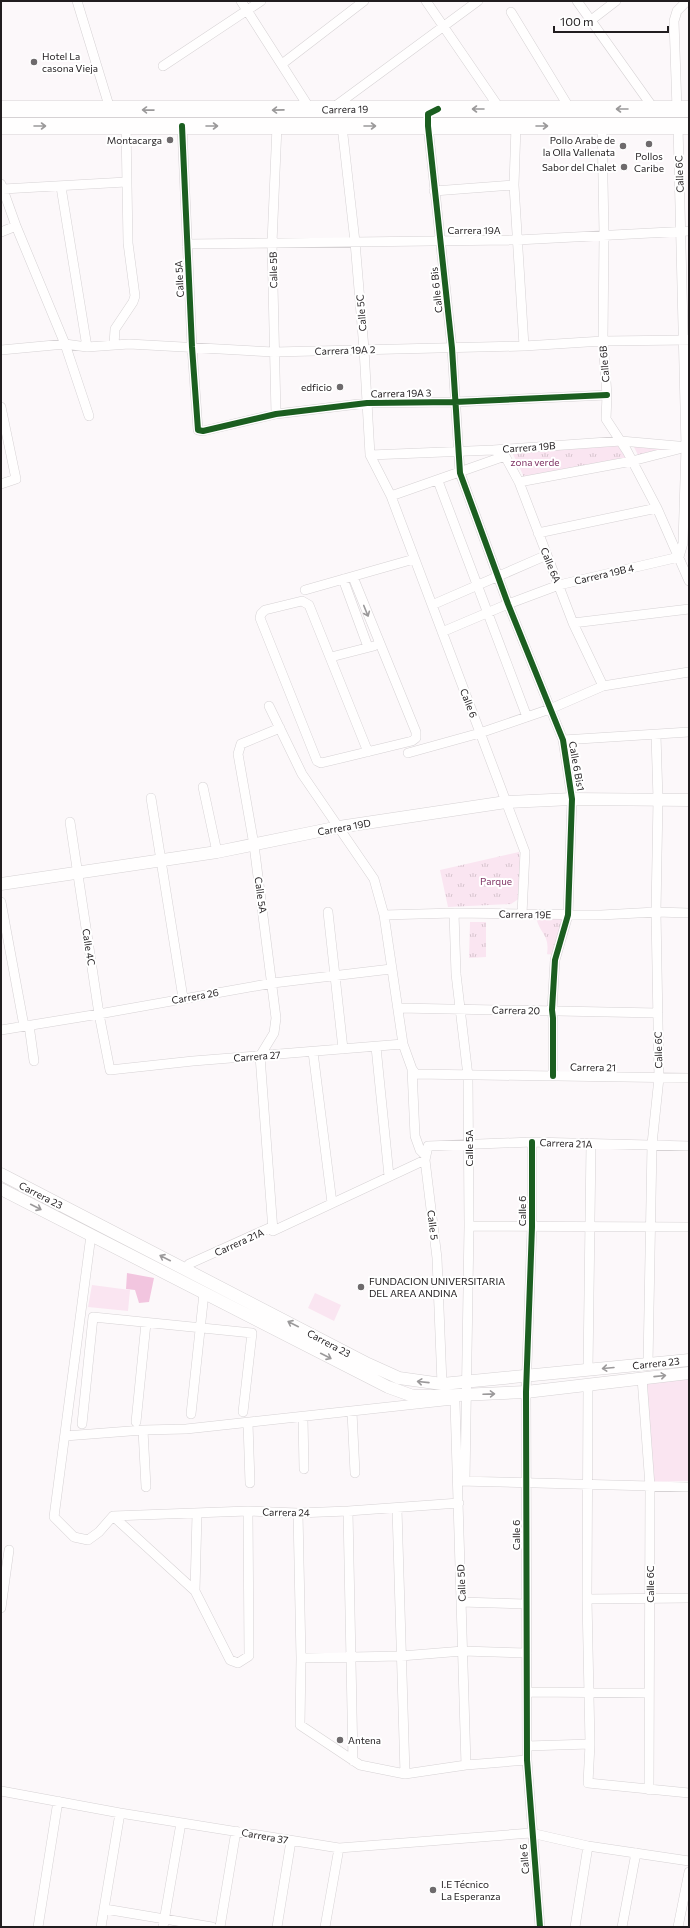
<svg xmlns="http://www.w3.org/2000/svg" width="690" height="1928" font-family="Commissioner,sans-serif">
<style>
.grass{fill:#fae5f1}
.park{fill:url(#park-tufts)}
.water{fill:#f2c5df}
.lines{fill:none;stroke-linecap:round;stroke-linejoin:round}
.street-casing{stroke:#d6d2d4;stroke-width:10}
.secondary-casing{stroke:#d6d2d4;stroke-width:13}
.highway-casing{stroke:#d6d2d4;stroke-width:17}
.street{stroke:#fffefe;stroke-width:9}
.secondary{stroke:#fffefe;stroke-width:12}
.highway{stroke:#fffefe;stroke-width:16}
.cycleway-casing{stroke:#fff;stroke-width:8}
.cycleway{stroke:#1b5e20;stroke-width:6}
.oneway{stroke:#9b999a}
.poi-dot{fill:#6e6a6c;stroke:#fff;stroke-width:1.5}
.labels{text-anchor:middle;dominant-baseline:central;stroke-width:4;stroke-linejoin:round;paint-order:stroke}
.poi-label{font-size:10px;fill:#211d1f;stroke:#fff;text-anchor:start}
.street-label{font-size:10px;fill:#211d1f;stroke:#fff}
.park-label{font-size:10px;fill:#803666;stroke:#fff}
</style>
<defs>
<pattern id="park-tufts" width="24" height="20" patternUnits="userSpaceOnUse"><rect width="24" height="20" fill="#fae5f1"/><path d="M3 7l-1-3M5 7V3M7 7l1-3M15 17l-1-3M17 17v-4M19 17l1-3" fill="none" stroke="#d6c4ce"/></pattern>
</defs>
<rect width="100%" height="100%" fill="#fcf8fa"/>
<path class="grass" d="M92,1285L130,1290L128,1311L88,1307Z
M315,1293L341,1305L334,1321L308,1308Z
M689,1378V1481L647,1482L644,1382Z"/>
<path class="park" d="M618,444L626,458L524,477L511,450Z
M633,445L669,449L638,455Z
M519,852L524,890L520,898L511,904L448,907L440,870Z
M565,916L555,955L547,954C550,934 540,935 536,917Z
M470,922H486V957L469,958Z"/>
<path class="water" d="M127,1273L154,1278L149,1302L139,1303L135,1290L126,1289Z"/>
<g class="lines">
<defs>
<path id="street" d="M77,1L110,109
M241,1L310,109
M426,1L500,109
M577,1L654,109
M511,12L570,109
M590,21L616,1
M282,64L364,1
M163,66L261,1
M334,107L478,1
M677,109L674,21L677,11L687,1
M436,110L428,114V126L452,348L460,473L508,604L563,740L572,799L568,915L555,960L552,1010L553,1018V1076
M182,126L192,347L198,430L203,431L276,414L367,403L455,402L607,395
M342,126L355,242L364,349L370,455L391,496L525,852L522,914
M516,126L514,185L524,346
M602,126L604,234L603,341L607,395L606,419L627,451L657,508L689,581
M1,184L16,226L65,344L89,416
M61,187L87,347
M3,189L126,182
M434,191L514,185
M1,232L16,226
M187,244L517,240L689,231
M114,345L115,329L133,302L135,296L128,243L126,126
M1,350L65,344L87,347L129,344L274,352L524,346L603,341L689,340
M1,407L16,479L1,484
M276,414L272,243L277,126
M494,450L505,456L519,482L573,623L603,686
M370,455L493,450L621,441L689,447
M438,481L527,717
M519,482L632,461L679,449
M391,496L505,456
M538,533L657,508
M353,577L416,732V738L412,741L321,763L317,761L260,618L261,614L265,610L302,601L309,605L368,752
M343,579L368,647
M305,590L414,559
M432,605L547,555
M573,623L689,609
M442,632L508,604L559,585L679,557L683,543L686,447L678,126
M331,657L374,646
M269,706L302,774L374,879L384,915L403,1044L412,1069L416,1074L689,1078
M563,740L689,732
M408,753L480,733L550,709L603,686L689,672
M203,787L217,852
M151,798L183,998
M70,822L99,1014L110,1070L193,1061L403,1044
M1,902L24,1026
M328,912L343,1049
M454,913L456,974L468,1076L469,1226L465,1481
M384,915L454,913L601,915L656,912L689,913
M399,1008L658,1013
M29,1025L34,1061
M1,1030L99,1014L273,983L391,969
M376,1047L389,1176
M313,1052L332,1203
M412,1069L415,1136L420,1150L425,1155
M532,1142V1227L526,1392L527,1760L540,1927
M469,1226L689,1227
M273,1231L260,1056L274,1033L276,1018L254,845L238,754L241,744L280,728
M91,1235L54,1517L74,1537L88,1540L99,1532L113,1516
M186,1269L189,1264L269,1228L273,1231L425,1160
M648,1364L652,1144L659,1078L656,912L658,799L656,735
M588,1369L591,1144
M642,1378L650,1486L649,1790
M442,1384L437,1258L425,1160L428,1146L532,1142L689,1146
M588,1385L587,1599L590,1744L588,1783L689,1793
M352,1412L355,1473
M191,1414L204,1293
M303,1418L304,1469
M136,1422L146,1323
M248,1423L250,1483
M82,1424L93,1317L252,1333L243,1412
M143,1430L146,1487
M65,1436L143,1430L186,1429L453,1400L455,1402L466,1765
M459,1481L689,1487
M397,1509L405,1774
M348,1511L353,1761
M298,1513L301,1658L300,1725L360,1765L405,1774L466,1765L527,1760
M113,1516L195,1591L230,1660L238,1663L249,1656L248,1511
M113,1516L248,1511L298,1513L348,1511L459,1503
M195,1591L197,1514
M587,1599L689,1598
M461,1602L526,1604
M1,1608L9,1550
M301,1658L401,1656L463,1651L527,1653
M527,1692L649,1693
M527,1746L590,1744
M1,1791L120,1813L339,1848L531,1833L588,1846L689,1861
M105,1909L212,1927
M38,1927L58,1801
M101,1927L120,1813
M163,1927L181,1823
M220,1927L236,1831
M277,1927L291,1841
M325,1927L339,1848
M575,1927L588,1846
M622,1927L636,1853
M678,1927L689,1872"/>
<path id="secondary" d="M1,884L217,852L339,827L506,802L572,799L689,800
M1,1174L368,1364L399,1378L442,1384L689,1360
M1,1189L388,1387L413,1396H436L526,1392L689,1373"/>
<path id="highway" d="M1,109H689
M1,126H689"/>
</defs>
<use href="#street" class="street-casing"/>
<use href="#secondary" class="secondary-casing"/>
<use href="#highway" class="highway-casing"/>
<use href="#street" class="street"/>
<use href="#secondary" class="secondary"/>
<use href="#highway" class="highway"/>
<defs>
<path id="cycleway" d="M438,109L428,114V126L452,348L460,473L508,604L563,740L572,799L568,915L555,960L552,1010L553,1018V1076
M182,126L192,347L198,430L203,431L276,414L367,403L455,402L607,395
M532,1142V1227L526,1392L527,1760L540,1927"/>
</defs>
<use href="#cycleway" class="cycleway-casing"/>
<use href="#cycleway" class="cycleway"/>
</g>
<defs><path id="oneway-shaft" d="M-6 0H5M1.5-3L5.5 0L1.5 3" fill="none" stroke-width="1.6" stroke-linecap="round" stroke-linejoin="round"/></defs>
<g class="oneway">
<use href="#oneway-shaft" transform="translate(478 109) rotate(-180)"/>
<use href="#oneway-shaft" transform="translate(622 109) rotate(-180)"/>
<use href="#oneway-shaft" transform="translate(148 110) rotate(-179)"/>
<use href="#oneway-shaft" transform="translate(278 110) rotate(179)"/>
<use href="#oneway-shaft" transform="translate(40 126)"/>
<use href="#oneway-shaft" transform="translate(212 126)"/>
<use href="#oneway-shaft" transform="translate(370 126)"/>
<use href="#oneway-shaft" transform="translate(542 126)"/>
<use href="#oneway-shaft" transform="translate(366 611) rotate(68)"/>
<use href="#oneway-shaft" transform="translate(36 1207) rotate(27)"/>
<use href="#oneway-shaft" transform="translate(165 1258) rotate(-153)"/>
<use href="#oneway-shaft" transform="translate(293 1324) rotate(-153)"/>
<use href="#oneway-shaft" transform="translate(326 1356) rotate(27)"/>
<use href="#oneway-shaft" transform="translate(608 1368) rotate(175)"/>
<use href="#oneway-shaft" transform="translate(660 1376) rotate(-6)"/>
<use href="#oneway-shaft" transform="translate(423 1382) rotate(-174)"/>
<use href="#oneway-shaft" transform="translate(489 1394) rotate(-2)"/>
</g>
<g class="poi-dot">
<circle cx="34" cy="62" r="4"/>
<circle cx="170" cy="140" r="4"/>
<circle cx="649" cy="144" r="4"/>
<circle cx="623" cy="146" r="4"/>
<circle cx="624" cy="167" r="4"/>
<circle cx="340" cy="387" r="4"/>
<circle cx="361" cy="1287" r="4"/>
<circle cx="340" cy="1740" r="4"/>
<circle cx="433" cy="1890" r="4"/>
</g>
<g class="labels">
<g class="poi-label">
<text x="42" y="56">Hotel La<tspan x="42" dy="12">casona Vieja</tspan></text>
<text x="162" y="140" text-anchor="end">Montacarga</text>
<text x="615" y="140" text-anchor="end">Pollo Arabe de<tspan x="615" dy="12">la Olla Vallenata</tspan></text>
<text x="649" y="156" text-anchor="middle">Pollos<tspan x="649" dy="12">Caribe</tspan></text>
<text x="616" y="167" text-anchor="end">Sabor del Chalet</text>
<text x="332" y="387" text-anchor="end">edficio</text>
<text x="369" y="1281">FUNDACION UNIVERSITARIA<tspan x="369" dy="12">DEL AREA ANDINA</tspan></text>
<text x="348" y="1740">Antena</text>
<text x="441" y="1884">I.E Técnico<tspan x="441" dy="12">La Esperanza</tspan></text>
</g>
<g class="street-label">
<text transform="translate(345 109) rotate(-1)">Carrera 19</text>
<text transform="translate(679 174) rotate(-92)">Calle 6C</text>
<text x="474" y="230">Carrera 19A</text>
<text transform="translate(273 270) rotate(-91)">Calle 5B</text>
<text transform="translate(179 279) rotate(-93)">Calle 5A</text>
<text transform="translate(436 290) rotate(-96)">Calle 6 Bis</text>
<text transform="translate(361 313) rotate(-95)">Calle 5C</text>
<text transform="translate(345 350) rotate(-2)">Carrera 19A 2</text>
<text transform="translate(604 364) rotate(-95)">Calle 6B</text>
<text transform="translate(401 393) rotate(-1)">Carrera 19A 3</text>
<text transform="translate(529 447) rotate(-4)">Carrera 19B</text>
<text transform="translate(551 565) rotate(68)">Calle 6A</text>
<text transform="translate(604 574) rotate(-13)">Carrera 19B 4</text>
<text transform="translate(469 703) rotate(69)">Calle 6</text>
<text transform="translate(577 766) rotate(80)">Calle 6 Bis1</text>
<text transform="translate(344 827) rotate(-10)">Carrera 19D</text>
<text transform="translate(261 895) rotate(82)">Calle 5A</text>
<text transform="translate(525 914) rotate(1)">Carrera 19E</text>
<text transform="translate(89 947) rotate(81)">Calle 4C</text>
<text transform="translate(195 996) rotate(-10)">Carrera 26</text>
<text transform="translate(516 1010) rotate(1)">Carrera 20</text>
<text transform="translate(658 1050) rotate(-91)">Calle 6C</text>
<text transform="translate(257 1056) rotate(-4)">Carrera 27</text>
<text transform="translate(593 1067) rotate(1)">Carrera 21</text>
<text transform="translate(566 1143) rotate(2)">Carrera 21A</text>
<text transform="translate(469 1148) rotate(-90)">Calle 5A</text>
<text transform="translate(41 1195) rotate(27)">Carrera 23</text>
<text transform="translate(522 1211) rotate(-90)">Calle 6</text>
<text transform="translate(433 1225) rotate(83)">Calle 5</text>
<text transform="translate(239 1242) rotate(-24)">Carrera 21A</text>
<text transform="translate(329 1343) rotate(28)">Carrera 23</text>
<text transform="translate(656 1363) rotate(-6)">Carrera 23</text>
<text transform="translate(286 1512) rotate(1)">Carrera 24</text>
<text transform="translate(516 1535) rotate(-90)">Calle 6</text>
<text transform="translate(461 1583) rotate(-92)">Calle 5D</text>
<text transform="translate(650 1584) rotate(-90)">Calle 6C</text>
<text transform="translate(265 1836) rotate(10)">Carrera 37</text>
<text transform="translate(524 1859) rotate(-95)">Calle 6</text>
</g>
<g class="park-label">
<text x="535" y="462">zona verde</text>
<text x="496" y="881">Parque</text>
</g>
</g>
<rect width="690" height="1928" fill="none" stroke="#211d1f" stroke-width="4"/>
<path d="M554 26v6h114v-6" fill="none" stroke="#211d1f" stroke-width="2"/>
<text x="560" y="26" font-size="12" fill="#211d1f" stroke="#ffffff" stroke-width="3" paint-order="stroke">100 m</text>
</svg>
